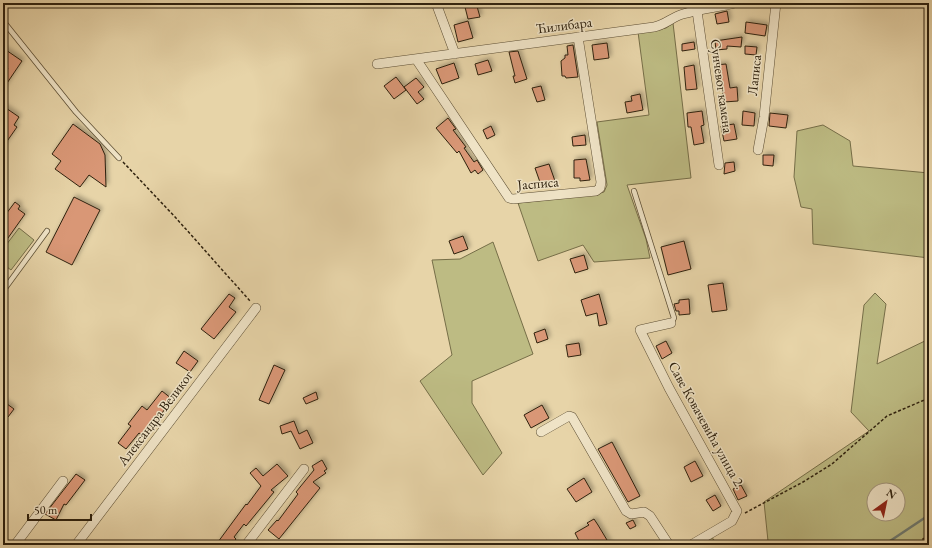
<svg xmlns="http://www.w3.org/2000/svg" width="932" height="548" font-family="'EB Garamond',serif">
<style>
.green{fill:#bdbb83;stroke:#766e48;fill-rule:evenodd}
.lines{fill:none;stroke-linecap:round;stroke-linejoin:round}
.stream{stroke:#6f7a70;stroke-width:2.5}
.building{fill:#d99776;stroke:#2e210e;filter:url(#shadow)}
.service-casing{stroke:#5c4e34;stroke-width:6}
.minor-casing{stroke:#5c4e34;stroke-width:10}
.path{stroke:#2e210e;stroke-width:1.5;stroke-dasharray:3 2;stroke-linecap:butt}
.service{stroke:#efe3c6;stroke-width:4.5}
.minor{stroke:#efe3c6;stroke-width:9}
.labels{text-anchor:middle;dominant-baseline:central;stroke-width:3;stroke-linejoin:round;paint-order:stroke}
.street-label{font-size:14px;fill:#2e210e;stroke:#efe3c6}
</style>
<defs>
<filter id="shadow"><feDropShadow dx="2.5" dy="-2.5" stdDeviation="2" flood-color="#0004"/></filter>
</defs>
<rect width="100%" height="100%" fill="#e7d4a8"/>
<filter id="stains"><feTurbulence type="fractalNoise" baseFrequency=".005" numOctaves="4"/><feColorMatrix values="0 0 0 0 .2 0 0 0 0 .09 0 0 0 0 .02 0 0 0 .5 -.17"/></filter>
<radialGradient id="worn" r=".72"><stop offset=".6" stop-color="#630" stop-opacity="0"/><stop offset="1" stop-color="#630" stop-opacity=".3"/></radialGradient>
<path class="green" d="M673,23L691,178L627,185L646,239L650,258L594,262L583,245L538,261L518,203L591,195L604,192L607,185L597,122L649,115L638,32L666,28Z
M823,125L850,141L853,166L929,173V258L813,244L812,209L801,207L794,177L797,131Z
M19,228L34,240L11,270L3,264V249Z
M493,242L533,354L472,381V403L502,453L483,475L420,381L452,355L432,260L460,259Z
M875,293L886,304L877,364L929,339V545H765L768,541L764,502L869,431L851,412L864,305ZM874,490H898V514H874Z
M710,535L718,545H691Z"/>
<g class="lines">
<path class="stream" d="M884,545L929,515"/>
</g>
<path class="building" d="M464,3H476L480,17L468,19Z
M727,11L729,22L717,24L715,14Z
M468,21L473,38L458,42L454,25Z
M746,22L767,25L765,36L745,33Z
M742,37L741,47L727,46V49L716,50L715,41Z
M694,42L695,49L682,51V44Z
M607,43L609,58L594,60L592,45Z
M573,45L578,77L566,78L565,76H562L561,61L565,58V55H568L567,46Z
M745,46L757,47L756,55L745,54Z
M3,48L22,61L3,89V75L8,68L3,65Z
M518,51L527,79L515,83L513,76H515L509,52Z
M488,60L492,71L478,75L475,64Z
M454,63L459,78L442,84L436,69Z
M726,64L730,88L737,87L738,101L724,102L721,80H718L715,65Z
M694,65L697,89L686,90L684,67Z
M396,77L406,90L394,99L384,86Z
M416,78L424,87L418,92L424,99L417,104L404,87Z
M541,86L545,100L537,102L532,88Z
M640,94L643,110L627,113L625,102L632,101L631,96Z
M3,106L19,117L14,125L17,127L3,147Z
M702,111L704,125L701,126L704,143L694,145L691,127H688L687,113Z
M743,111L755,113L754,126L742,125Z
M770,113L788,115L786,128L769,126Z
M448,118L456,129L453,130L466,147L464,148L474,162L477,160L483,170L478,174L475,170L471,173L459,151L457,153L436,128Z
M73,124L100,144L105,155L106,187L89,175L80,187L55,169L61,161L52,154Z
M734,124L737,139L724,141L721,126Z
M491,126L495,135L487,139L483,130Z
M585,135L586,145L573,146L572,137Z
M763,155H774L773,166L763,165Z
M586,159L590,180L580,181V178H574V160Z
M734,162L735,171L724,174L725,163Z
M549,164L555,181L541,185L535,168Z
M74,197L100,210L72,265L46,252Z
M15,202L20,206L18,209L25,214L3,245V218Z
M463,236L468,249L454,254L449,241Z
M684,241L691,269L668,275L661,247Z
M584,255L588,269L575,273L570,259Z
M723,283L727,310L712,312L708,285Z
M229,294L235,298L229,307L236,312L214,339L201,329Z
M599,294L607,324L599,326L597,313L586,316L581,300Z
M689,299L690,314L679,315V311H676L674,304L679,303V300Z
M545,329L548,339L537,343L534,333Z
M666,341L672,353L662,359L656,346Z
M579,343L581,355L568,357L566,345Z
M184,351L198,361L190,372L176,363Z
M274,365L285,370L269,404L259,400Z
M162,391L172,399L145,437L139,433L126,449L118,443L131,426L128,424L142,406L147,410Z
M316,392L318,399L306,404L303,398Z
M3,401L14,409L8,417L3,413Z
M542,405L549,418L531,428L524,415Z
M294,421L299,434L307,430L313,443L300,449L291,431L282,434L280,426Z
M612,442L640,496L628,502L598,449Z
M322,460L327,469L324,471L326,473L313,482L320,488L279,539L268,530L277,520L278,521L298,494L296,492L314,470L312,466Z
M695,461L703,476L691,482L684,467Z
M277,464L288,476L271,490L274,492L246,526L244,524L234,537L236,539L231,545H222L218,542L246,504L247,505L261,486L250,473L256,468L263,476Z
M76,474L85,480L66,505L64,504L56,520L45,514Z
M584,478L592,492L576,502L567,489Z
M741,485L747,496L738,500L733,489Z
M715,495L721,506L713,511L706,500Z
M594,519L598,525L610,545H581L575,533L589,525L587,523Z
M633,520L636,526L630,529L626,523Z"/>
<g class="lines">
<defs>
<path id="service" d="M3,21L76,112L119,158
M634,191L674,318L671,323
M3,291L47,231"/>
<path id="minor" d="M436,3L455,54
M697,11L719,165
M416,59L509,198L513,199L596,191L600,188L601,182L578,37
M377,64L654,27C665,25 672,17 683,14C700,9 718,7 735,3
M758,150L764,117L776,3
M671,323L640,330L669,388L737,511L732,521L691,545
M541,432L569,416L572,417L626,511L631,514L644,512L650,516L669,545
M15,545L63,481
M76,545L256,308
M246,545L304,469"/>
</defs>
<use href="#service" class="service-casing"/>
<use href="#minor" class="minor-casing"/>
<path class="path" d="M123,162L176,218L250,301
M745,513L803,482L832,464L887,416L929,398
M914,545L929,535"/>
<use href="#service" class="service"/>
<use href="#minor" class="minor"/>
</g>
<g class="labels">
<g class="street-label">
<text transform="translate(564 25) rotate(-7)">Ћилибара</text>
<text transform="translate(754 75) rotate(-84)">Лаписа</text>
<text transform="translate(722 86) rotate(82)">Сунчевог камена</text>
<text transform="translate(538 183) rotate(-5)">Јасписа</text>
<text transform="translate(155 418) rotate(-53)">Александра Великог</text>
<text transform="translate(707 425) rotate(61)">Саве Ковачевића улица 2.</text>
</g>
</g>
<rect width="932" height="548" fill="none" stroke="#e7d4a8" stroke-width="16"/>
<rect x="4" y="4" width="924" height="540" fill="none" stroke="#2e210e" stroke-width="2"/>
<rect x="8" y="8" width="916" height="532" fill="none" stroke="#2e210e"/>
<g transform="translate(886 502) rotate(33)"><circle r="19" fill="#efe3c6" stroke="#a2957c"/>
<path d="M0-3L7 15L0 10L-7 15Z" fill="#8f2418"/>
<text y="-6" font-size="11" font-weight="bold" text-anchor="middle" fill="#2e210e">N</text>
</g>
<path d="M28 514v6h63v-6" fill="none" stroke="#2e210e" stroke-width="2"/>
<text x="34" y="514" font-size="12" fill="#2e210e" stroke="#efe3c6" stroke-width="3" paint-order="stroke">50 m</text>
<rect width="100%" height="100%" filter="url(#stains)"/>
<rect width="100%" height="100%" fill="url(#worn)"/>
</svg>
